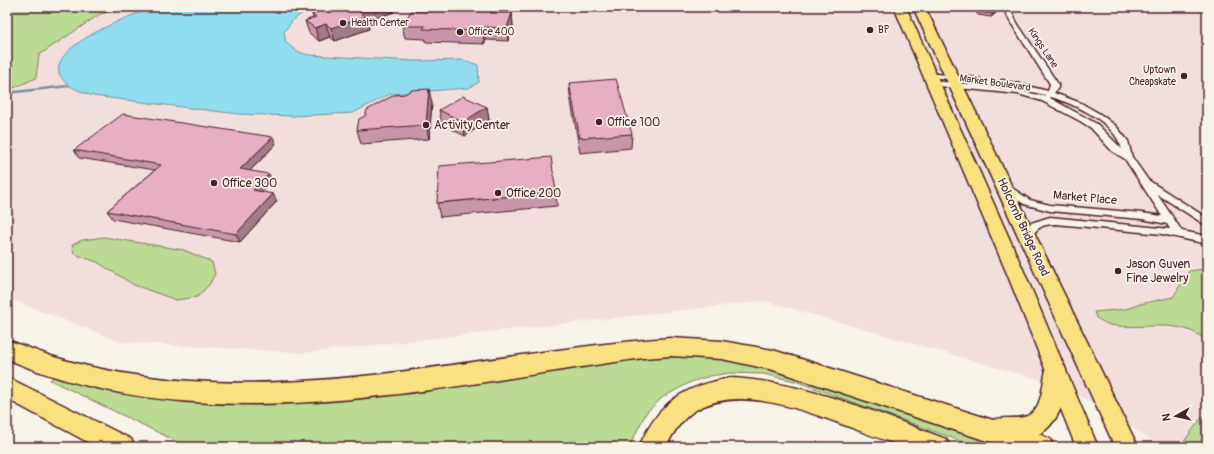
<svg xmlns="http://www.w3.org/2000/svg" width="1214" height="454" font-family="Pangolin,sans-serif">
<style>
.built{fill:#f2dfdd}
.green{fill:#bbda93;stroke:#827c5f}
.water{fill:#90ddf0;stroke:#7491a1}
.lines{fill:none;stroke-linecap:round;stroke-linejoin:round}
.stream{stroke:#7491a1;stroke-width:2.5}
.minor-casing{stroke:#4a1f2b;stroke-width:3}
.primary-casing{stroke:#4a1f2b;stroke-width:3}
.motorway-casing{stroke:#4a1f2b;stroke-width:3}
.minor{fill:#f7f3e8;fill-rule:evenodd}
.primary{fill:#f9e181;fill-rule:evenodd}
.motorway{fill:#f9e181;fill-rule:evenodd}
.wall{fill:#c796a8;stroke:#4a1f2b}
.shaded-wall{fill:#a27a88;stroke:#4a1f2b}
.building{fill:#e7afc3;stroke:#4a1f2b}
.poi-dot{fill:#4a1f2b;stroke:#f7f3e8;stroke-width:1.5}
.labels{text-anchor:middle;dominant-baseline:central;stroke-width:3.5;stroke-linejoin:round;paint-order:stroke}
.far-poi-label{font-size:10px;fill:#4a1f2b;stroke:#f7f3e8;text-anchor:start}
.far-street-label{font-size:10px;fill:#4a1f2b;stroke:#f7f3e8}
.poi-label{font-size:12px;fill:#4a1f2b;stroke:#f7f3e8;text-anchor:start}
.street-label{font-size:12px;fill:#4a1f2b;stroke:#f7f3e8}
</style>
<rect width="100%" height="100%" fill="#f7f3e8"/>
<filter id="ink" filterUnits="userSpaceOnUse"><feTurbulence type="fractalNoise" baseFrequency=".025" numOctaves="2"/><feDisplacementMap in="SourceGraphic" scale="8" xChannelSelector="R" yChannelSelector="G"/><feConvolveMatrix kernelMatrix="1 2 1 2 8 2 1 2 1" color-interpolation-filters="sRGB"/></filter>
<g filter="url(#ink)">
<path class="built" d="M7,7H1207V447H1163L1065,387L765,301L304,353L121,342L7,298Z"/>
<path class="green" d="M7,7H132L100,14L39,55L36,78L7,91Z
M104,237L184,250L212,262L215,274L209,285L197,297L176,300L134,285L97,262L74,254L72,245L82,240Z
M1204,269L1207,270V341C1178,316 1144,331 1110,325C1106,324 1101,320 1096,318L1094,312L1126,309L1140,304L1173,297L1189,271Z
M656,352L732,357L1017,447H977L795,381L763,374L730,373L710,376L691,382L663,397L646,413L629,447H188L50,380L57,375L183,396Z
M1207,414V447H1180L1202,417Z"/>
<path class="water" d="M155,7H310L292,21L284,32L286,43L298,52L309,55L415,61L464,60L478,65L479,82L469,88L390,94L353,113L293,116L238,114L93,96C0,66 121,18 155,7Z"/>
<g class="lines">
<path class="stream" d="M7,93L68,86"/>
<defs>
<path id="minor" d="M1003,7H1009L1017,23L1058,84V88L1054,93L1081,103L1100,114L1116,126L1128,141L1132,157L1148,180L1207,218V226L1157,194L1182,231L1207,236V244L1162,234L1056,224C1043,224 1037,227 1031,238H1023L1022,236L1031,223L1050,217L1170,229L1167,224L1142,219L1050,211L1024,204L1003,190L1001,188L1003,186H1009L1030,200L1050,205L1142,213L1162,216L1125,159L1112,151L1091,128L1080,121L1042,101L1018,94L929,85V81H932C970,84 1007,87 1044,96L1045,95L999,84L998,82L1002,80L1048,91L1050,84L1011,23ZM1051,97C1076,105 1114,121 1122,149L1097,124L1050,98Z
M926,73L978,78L982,80L978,82L929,77L925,75Z"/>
<path id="primary" d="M894,7H906L1026,276L1098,447H1076L1008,276Z
M913,7H925L1138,447H1115Z"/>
<path id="motorway" d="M671,338L722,341L773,350L993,420C1004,416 1017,420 1027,416C1045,408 1041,380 1048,365L1056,362L1064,365C1074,385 1059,425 1039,434L1050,439L1054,447H1005L773,370L722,359L671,356L643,358C438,386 205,445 7,359V340C22,345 36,351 51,356C96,370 144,378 191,381C353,392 510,349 671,338Z
M7,377L131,439L135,447H97L7,399Z
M730,378C802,381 879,413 946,439L950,447C936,447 918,450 904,446C847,431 753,376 696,410C682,418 673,433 666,447H639C659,402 682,387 730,378Z"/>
</defs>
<use href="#minor" class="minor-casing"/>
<use href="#primary" class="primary-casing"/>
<use href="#motorway" class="motorway-casing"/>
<use href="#minor" class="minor"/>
<use href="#primary" class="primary"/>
<use href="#motorway" class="motorway"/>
</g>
<path class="wall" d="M972,7H997L996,13L991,17L978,15Z
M394,12L367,21L369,29L335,41L330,37L319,41L309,33L305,21L313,18L312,14Z
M491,13H512L513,26L508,41L486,40L484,44L426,42L425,39L405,38L402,26Z
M569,83L632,134L631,148L580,153L570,96Z
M432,103L429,139L361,144L357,130Z
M487,107L489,120L465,136L442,124L439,110Z
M276,144L250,171L272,181L262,192L277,201L240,242L113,219L107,211L155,170L79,158L74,150Z
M556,192L557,206L440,217L437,203Z"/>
<path class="shaded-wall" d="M370,7H393L394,12L367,21L369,29L335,41L331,28L358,11Z
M997,10L996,13L991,17L993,14Z
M512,13L513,26L508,41L507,28Z
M326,24L330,37L319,41L315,28Z
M484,27L486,40L484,44L483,31Z
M429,89L432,103L429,139L426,125Z
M487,107L489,120L465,136L463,122Z
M273,137L276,144L244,177L240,169Z
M269,174L272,181L256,198L253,190Z
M273,194L277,201L240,242L236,234Z"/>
<path class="building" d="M333,7H370L358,11L365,17L331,28L326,24L315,28L305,21L316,17L312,14Z
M975,7H997V10L993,14L979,12Z
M434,8L491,10L490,13H512L507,28L484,27L483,31L423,29L425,26H402L411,11H433Z
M616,79L632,134L580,138L569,83Z
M429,89L426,125L357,130L359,119L365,116L367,110L394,95L405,94L411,90Z
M463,96L487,107L463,122L439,110Z
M123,114L273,137L240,169L269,174L253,190L273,194L236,234L107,211L161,165L74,150Z
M551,157L556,192L437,203L439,166Z"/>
</g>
<g class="poi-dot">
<circle cx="343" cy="23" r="4"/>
<circle cx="870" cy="30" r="4"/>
<circle cx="460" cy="32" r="4"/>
<circle cx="1184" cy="76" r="4"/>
<circle cx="599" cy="122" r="4"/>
<circle cx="426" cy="125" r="4"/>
<circle cx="214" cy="183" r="4"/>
<circle cx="498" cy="193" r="4"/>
<circle cx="1118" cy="271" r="4"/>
</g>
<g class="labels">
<g class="far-poi-label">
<text x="351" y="23">Health Center</text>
<text x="878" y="30">BP</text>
<text x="468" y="32">Office 400</text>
<text x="1176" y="70" text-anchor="end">Uptown<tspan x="1176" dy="12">Cheapskate</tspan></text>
</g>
<g class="far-street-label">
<text transform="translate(1043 48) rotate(56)">Kings Lane</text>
<text transform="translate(995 83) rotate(8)">Market Boulevard</text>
</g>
<g class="poi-label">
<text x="607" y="122">Office 100</text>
<text x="434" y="125">Activity Center</text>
<text x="222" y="183">Office 300</text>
<text x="506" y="193">Office 200</text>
<text x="1126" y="264">Jason Guven<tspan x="1126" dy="14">Fine Jewelry</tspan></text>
</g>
<g class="street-label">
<text transform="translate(1085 198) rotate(5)">Market Place</text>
<text transform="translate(1023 227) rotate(65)">Holcomb Bridge Road</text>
</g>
</g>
<rect width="1214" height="454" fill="none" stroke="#f7f3e8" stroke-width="24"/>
<rect x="12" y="12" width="1190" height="430" fill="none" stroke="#4a1f2b" stroke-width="1.5" filter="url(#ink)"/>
<g transform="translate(1176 416) rotate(262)" stroke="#f7f3e8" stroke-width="3" paint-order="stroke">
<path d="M0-3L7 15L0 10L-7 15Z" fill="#4a1f2b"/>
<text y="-6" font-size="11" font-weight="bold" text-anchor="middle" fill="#4a1f2b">N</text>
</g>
</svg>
